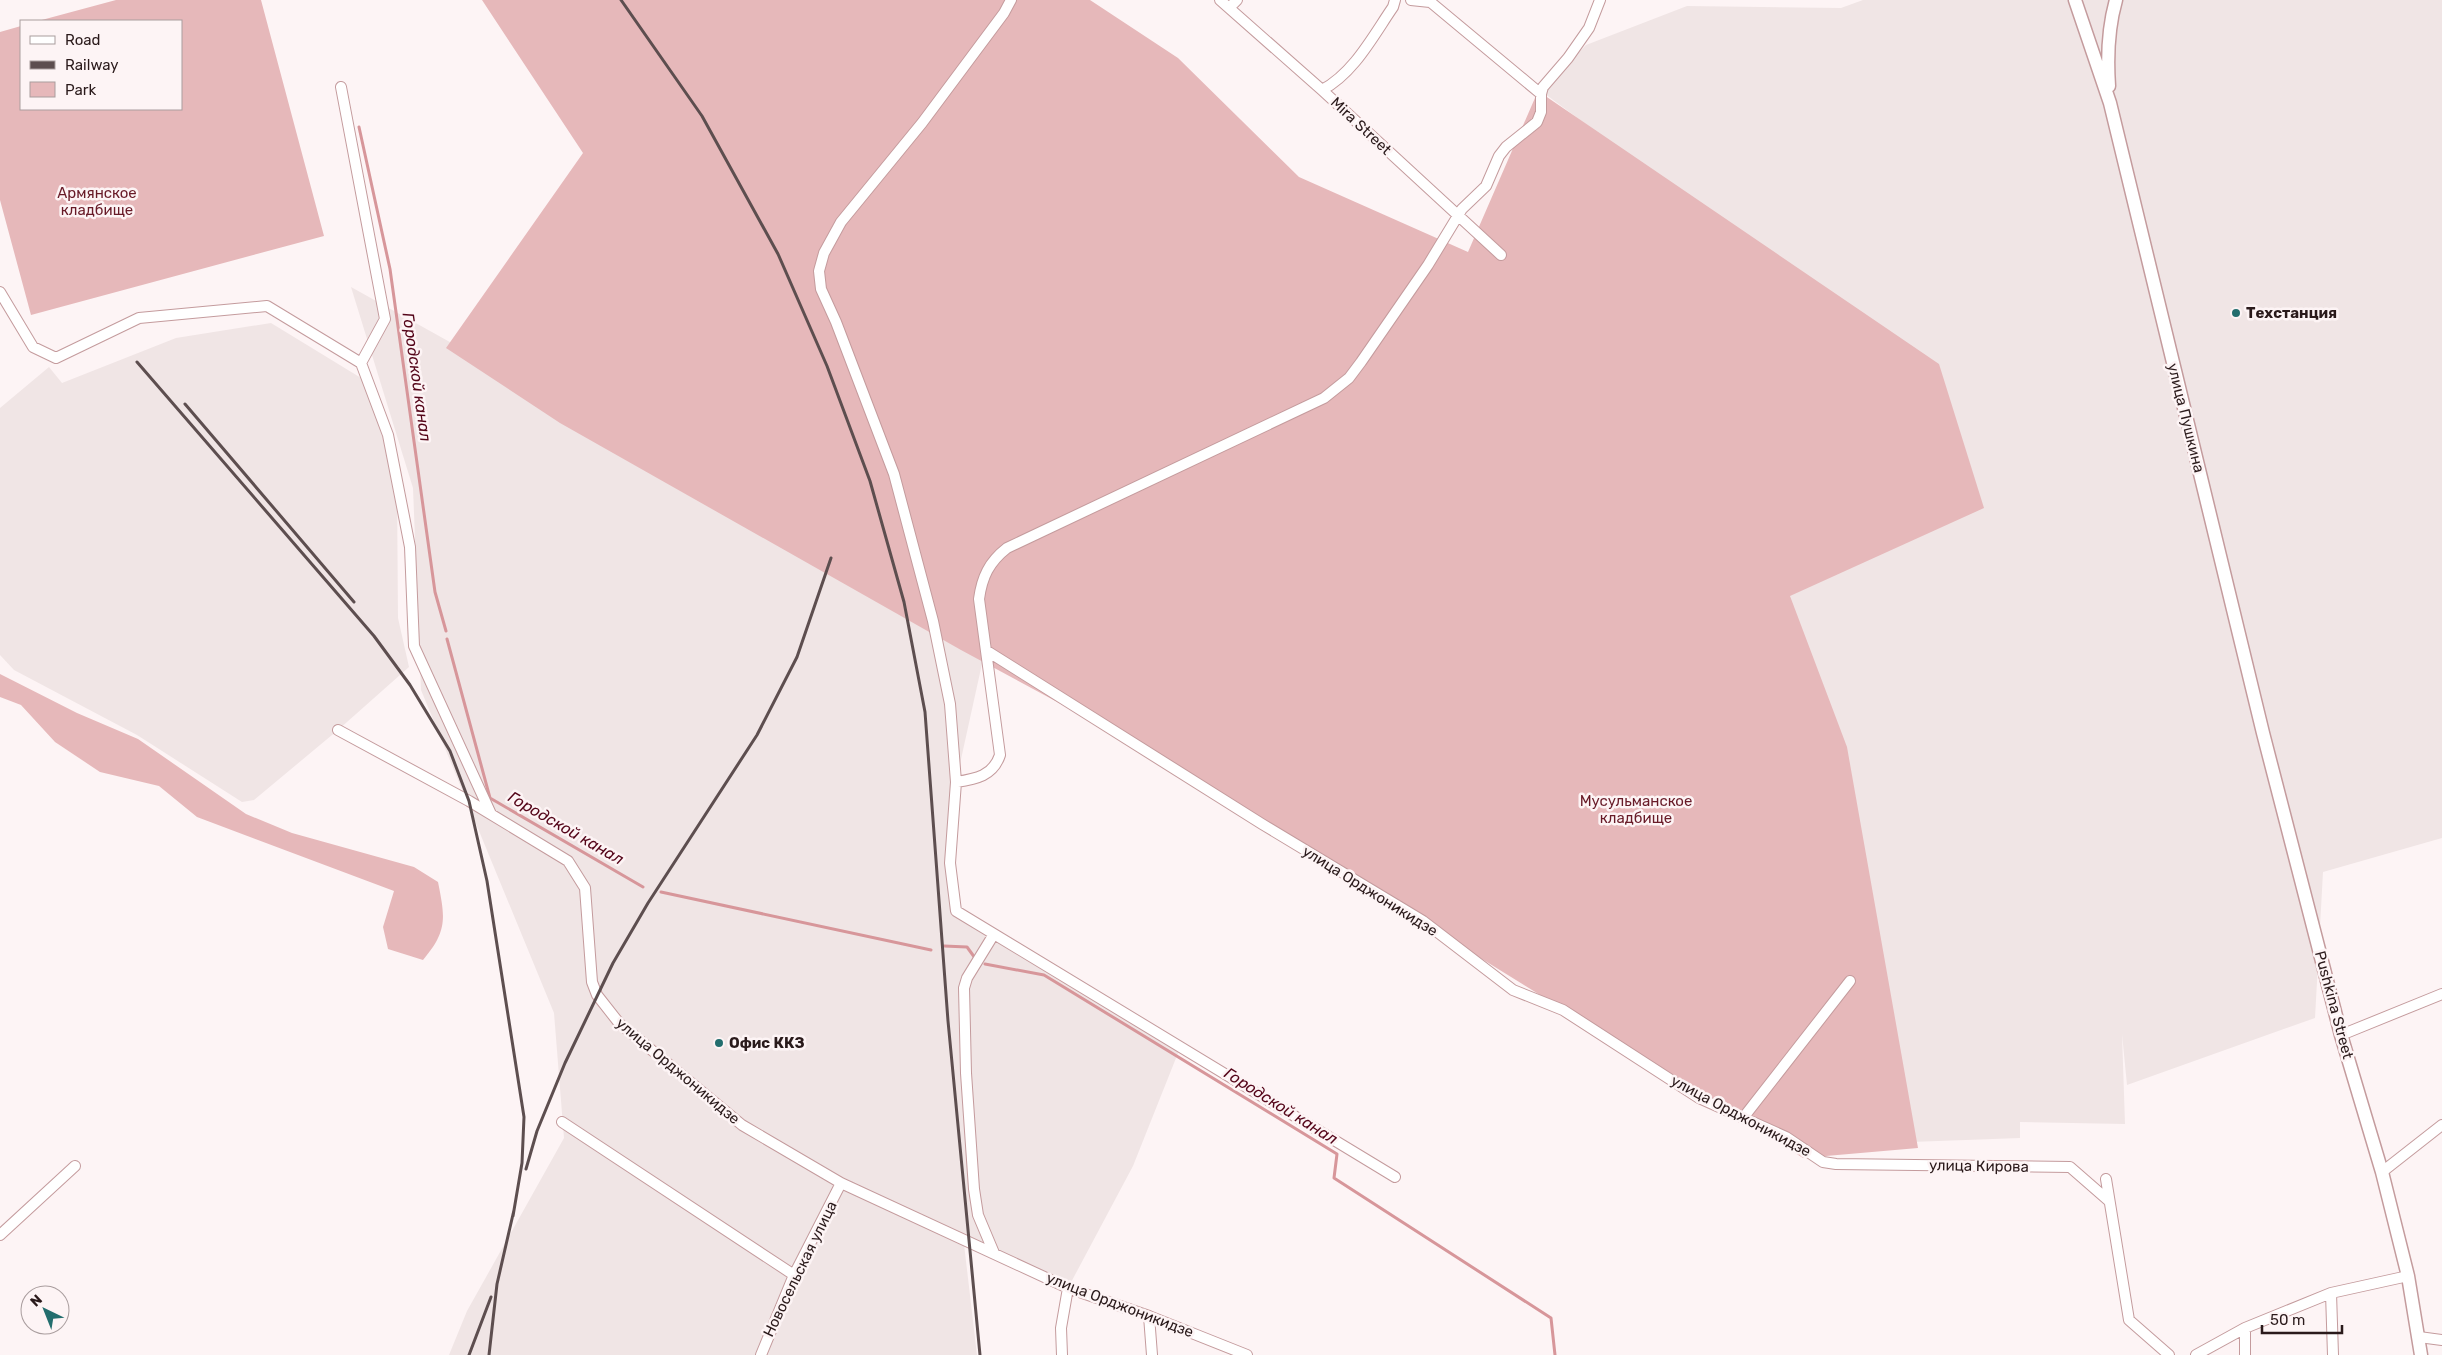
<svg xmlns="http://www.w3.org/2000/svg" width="2442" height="1355" font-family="Rubik,sans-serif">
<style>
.built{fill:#f0e5e5}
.green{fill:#e6b8ba}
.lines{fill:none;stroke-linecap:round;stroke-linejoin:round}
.stream{stroke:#d7969a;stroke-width:3}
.minor-casing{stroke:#c49b9d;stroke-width:12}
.tertiary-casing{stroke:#c49b9d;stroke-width:15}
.minor{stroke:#fff;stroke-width:10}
.tertiary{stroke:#fff;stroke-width:12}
.rail{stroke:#5d4e4f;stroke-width:3}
.poi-dot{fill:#236e6e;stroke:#fdf4f5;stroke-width:2}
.labels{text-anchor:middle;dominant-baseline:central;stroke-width:5;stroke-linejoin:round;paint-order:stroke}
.street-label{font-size:15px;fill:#2a1a1b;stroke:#fdf4f5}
.park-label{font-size:15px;fill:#681b28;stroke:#fdf4f5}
.poi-label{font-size:15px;font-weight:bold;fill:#2a1a1b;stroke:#fdf4f5;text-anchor:start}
.water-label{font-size:16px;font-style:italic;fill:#540519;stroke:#fdf4f5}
</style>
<rect width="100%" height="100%" fill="#fdf4f5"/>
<path class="built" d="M1863,0H2442V838L2323,872L2315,1018L2127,1085L2122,1034L2125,1124L2020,1122V1138L1911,1142L1774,598L1924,374L1541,91L1586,45L1687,6L1841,8Z
M351,287L987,641L956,782V911L1180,1048L1133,1166L1068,1288L964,1244L977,1355H449L467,1311L564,1138L554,1013L421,690L413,488Z
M271,323L366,381L397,487L398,618L409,667L338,730L254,800L242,802L137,735L14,670L0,655V408L49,367L62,383L176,338Z"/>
<path class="green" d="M116,0H261L324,236L31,315L0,200V32L21,26V109H181V21H38Z
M482,0H1090L1178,58L1299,177L1468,252L1538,91L1939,364L1984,508L1790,596L1847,747L1918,1148L1803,1158L1135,744L961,650L560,423L446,348L583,153Z
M0,674L77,713L138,739L246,814L292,833L414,867L438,882C445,917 448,931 423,960L388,949L383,927L394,891L197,817L159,786L100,772L55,742L21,705L0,697Z"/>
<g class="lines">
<path class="stream" d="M359,127L390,269L435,592L446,631
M447,639L490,798L643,887
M661,892L931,950
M944,946L967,947L975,958
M985,964L1044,975L1337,1154L1334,1178L1551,1318L1555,1355"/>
<defs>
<path id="minor" d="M1011,0L1004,13L922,123L841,222L824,253L819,271L821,289L836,322L894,474L933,621L950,704L956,782L950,863L956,911L1395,1177
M1220,0L1322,90L1501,255
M1411,0L1430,2
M1428,0L1541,94
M1229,8L1237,0
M341,87L385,319L361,363
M1322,90C1354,73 1373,36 1393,7L1395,0
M0,292L33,347L56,358L139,318L267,306L361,363L388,435L410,547L414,646L491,814
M987,651L1262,824L1423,921L1513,990L1563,1010L1699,1098L1786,1137L1823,1162L1836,1164L2070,1167L2109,1201
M338,730L469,801L568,861L585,888L592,982L597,995L619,1023L742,1125L841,1183L1068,1288L1149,1316L1247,1355
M956,782C976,779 993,776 1000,755L979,599C982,577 989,562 1007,548L1324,398L1349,378L1361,362L1428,265L1462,209L1486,186L1499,156L1506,147L1537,122L1541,112V94L1543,87L1568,58L1589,28L1600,0
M2341,1035L2442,994
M1743,1118L1850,981
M562,1122L794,1275
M2382,1172L2442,1125
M2106,1179L2129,1320L2169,1355
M0,1235L75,1166
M994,1253L978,1215L974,1189L966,1073L964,988L967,978L994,934
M2331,1293L2333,1355
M1149,1316L1152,1355
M2245,1328V1355
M2419,1337L2442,1340
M761,1355L794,1275L841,1183
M1062,1355L1061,1328L1068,1288
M2196,1355L2245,1328L2331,1293L2408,1276"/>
<path id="tertiary" d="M2075,0L2110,103L2263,733L2341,1035L2382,1172L2408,1276L2421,1355
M2109,86C2107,57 2108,28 2116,0"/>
</defs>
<use href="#minor" class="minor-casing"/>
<use href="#tertiary" class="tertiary-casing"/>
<use href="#minor" class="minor"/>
<use href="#tertiary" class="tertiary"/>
<path class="rail" d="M621,0L702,116L778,254L827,366L870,481L904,602L925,712L948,1021L980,1355
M137,362L374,636L410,685L450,751L469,801L487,881L524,1117L522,1163L513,1216
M185,404L354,602
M526,1169L537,1131L565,1063L613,963L648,903L757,735L797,657L831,558
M469,1355L491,1297
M489,1355L497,1284L514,1210"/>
</g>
<g class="poi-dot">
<circle cx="2236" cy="313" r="5"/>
<circle cx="719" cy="1043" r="5"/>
</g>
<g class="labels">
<g class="street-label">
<text transform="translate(1361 126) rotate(43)">Mira Street</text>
<text transform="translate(2186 418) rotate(76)">улица Пушкина</text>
<text transform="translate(1370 891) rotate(32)">улица Орджоникидзе</text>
<text transform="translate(2334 1005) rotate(75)">Pushkina Street</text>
<text transform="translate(678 1071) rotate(40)">улица Орджоникидзе</text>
<text transform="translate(1741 1116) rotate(28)">улица Орджоникидзе</text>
<text transform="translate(1979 1166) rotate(1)">улица Кирова</text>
<text transform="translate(800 1269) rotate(-64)">Новосельская улица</text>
<text transform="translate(1120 1305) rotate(21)">улица Орджоникидзе</text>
</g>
<g class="park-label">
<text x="97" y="193">Армянское<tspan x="97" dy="17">кладбище</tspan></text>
<text x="1636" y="801">Мусульманское<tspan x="1636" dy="17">кладбище</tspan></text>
</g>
<g class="poi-label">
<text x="2246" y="313">Техстанция</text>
<text x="729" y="1043">Офис ККЗ</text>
</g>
<g class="water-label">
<text transform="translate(417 377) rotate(82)">Городской канал</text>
<text transform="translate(566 828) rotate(30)">Городской канал</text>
<text transform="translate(1281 1106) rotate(32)">Городской канал</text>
</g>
</g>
<rect x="20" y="20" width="162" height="90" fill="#fdf4f5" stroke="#a99d9e"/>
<rect x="30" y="36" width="25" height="8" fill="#ffffff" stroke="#a99d9e"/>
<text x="65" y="45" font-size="15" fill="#2a1a1b">Road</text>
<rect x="30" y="61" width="25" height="8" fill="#5d4e4f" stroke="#a99d9e"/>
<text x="65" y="70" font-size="15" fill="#2a1a1b">Railway</text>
<rect x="30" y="82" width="25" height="15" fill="#e6b8ba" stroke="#a99d9e"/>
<text x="65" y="95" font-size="15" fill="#2a1a1b">Park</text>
<g transform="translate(45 1310) rotate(317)"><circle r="24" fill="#fdf4f5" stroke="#a99d9e"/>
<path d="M0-4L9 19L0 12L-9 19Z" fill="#236e6e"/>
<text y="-8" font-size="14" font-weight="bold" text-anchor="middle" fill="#2a1a1b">N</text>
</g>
<path d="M2262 1325v8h80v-8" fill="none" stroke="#2a1a1b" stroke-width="2.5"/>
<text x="2270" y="1325" font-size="15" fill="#2a1a1b" stroke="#fdf4f5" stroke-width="4" paint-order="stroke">50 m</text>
</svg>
